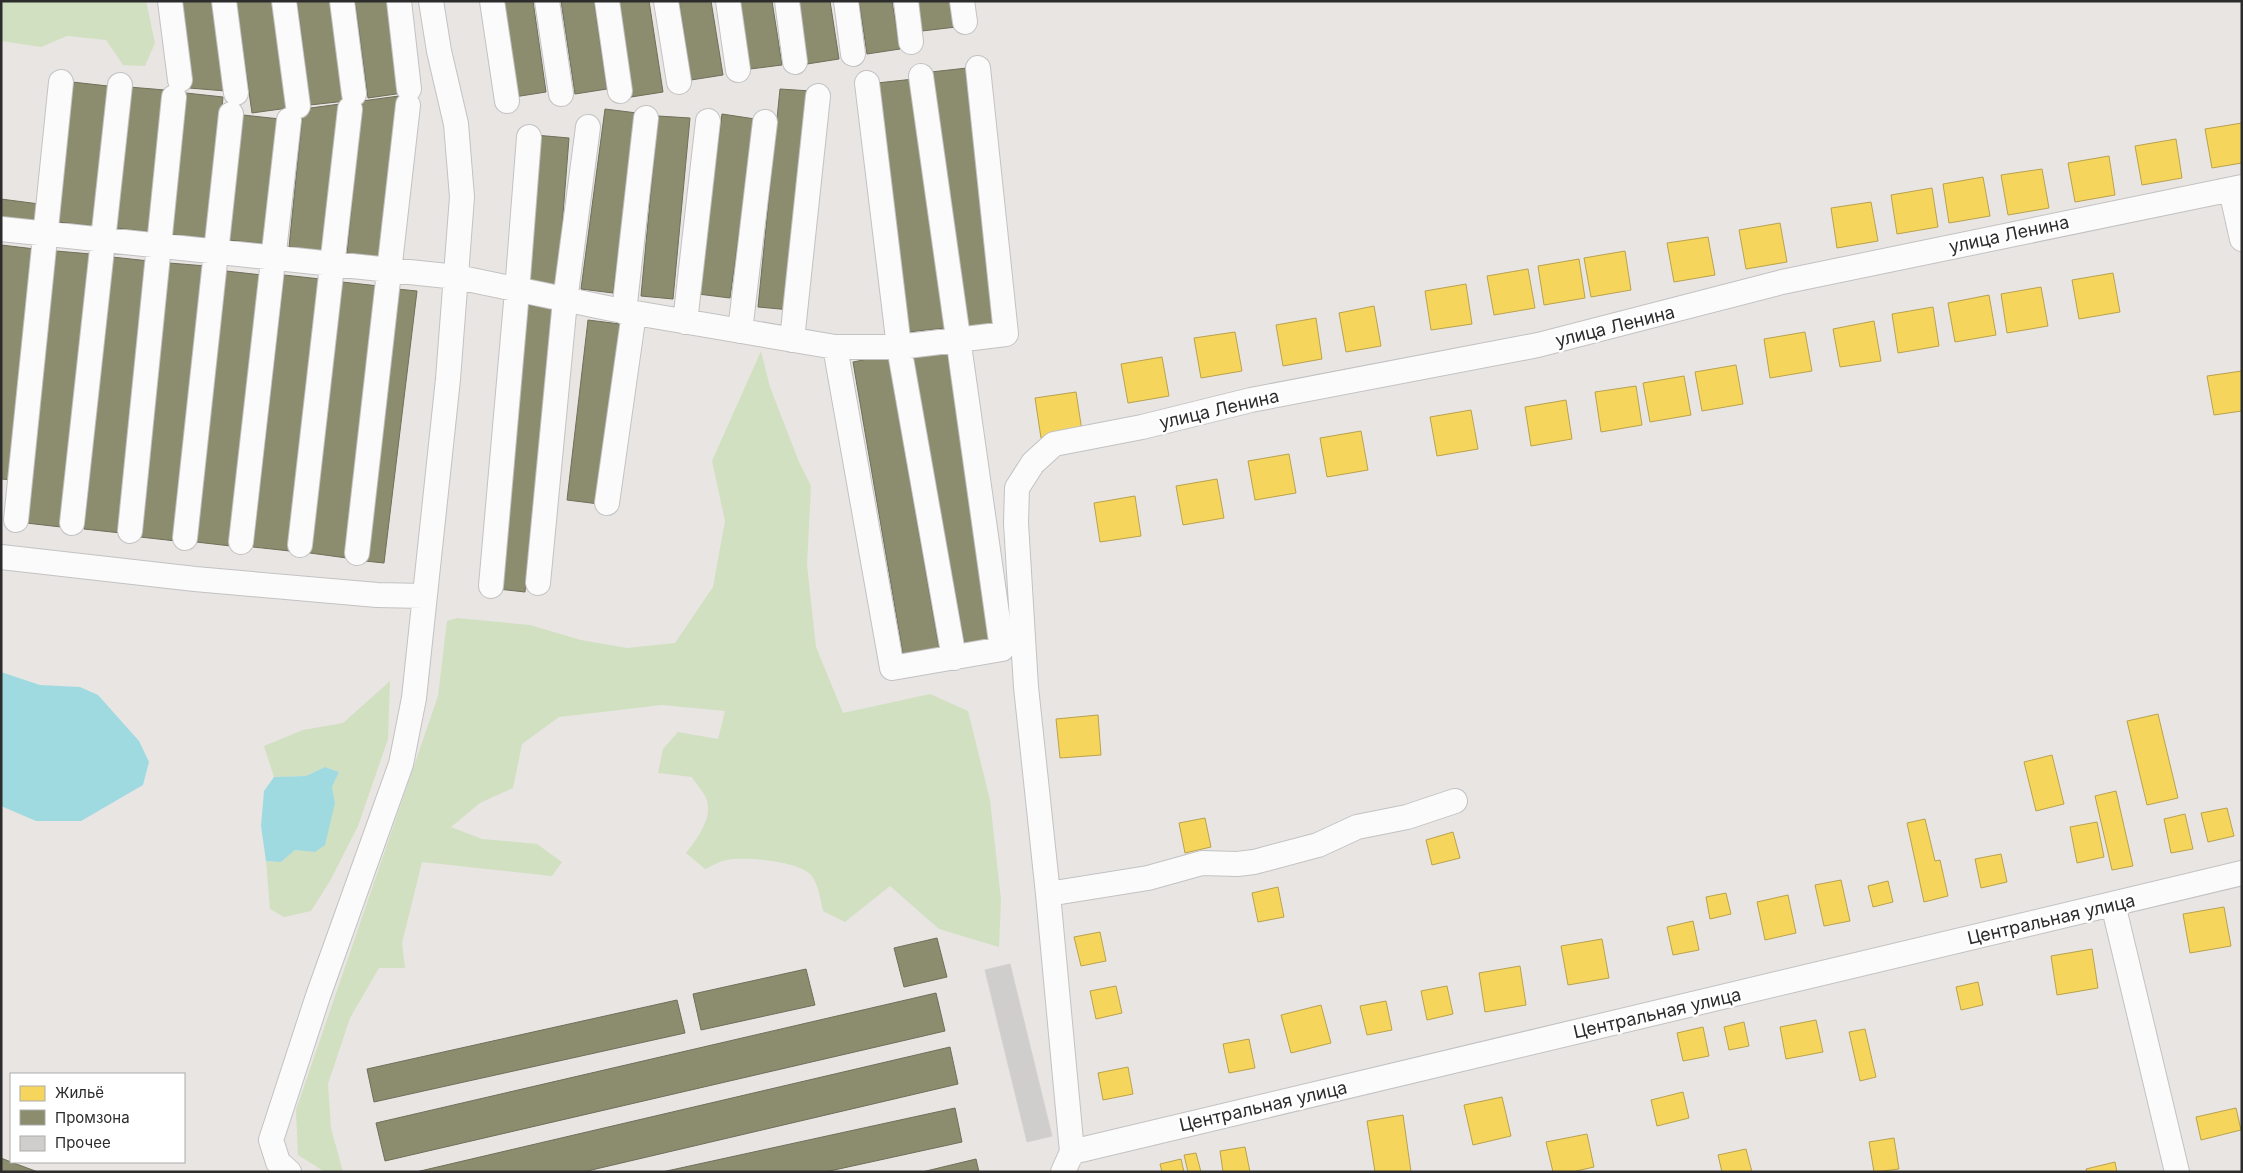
<svg xmlns="http://www.w3.org/2000/svg" width="2243" height="1173" font-family="Inter,sans-serif">
<style>
.green{fill:#d1e0c0}
.water{fill:#9fdae1}
.homes{fill:#f6d55c;stroke:#b9a24e}
.industry{fill:#8c8c6e;stroke:#6f6f5a}
.building{fill:#d0cecc;stroke:#d3d1cf}
.lines{fill:none;stroke-linecap:round;stroke-linejoin:round}
.minor-casing{stroke:#c3c2c3;stroke-width:26}
.minor{stroke:#fcfbfb;stroke-width:24}
.labels{text-anchor:middle;dominant-baseline:central;stroke-width:5;stroke-linejoin:round;paint-order:stroke}
.street-label{font-size:18px;fill:#2c2c2c;stroke:#fff}
</style>
<rect width="100%" height="100%" fill="#e8e5e3"/>
<path class="green" d="M1,1H146L155,43L145,66L123,65L106,40L67,36L41,47L1,41Z
M761,351L770,387L799,462L811,486L807,565L816,647L843,713L930,694L968,711L990,800L1001,900L999,947L939,929L890,886L845,922L823,911C820,899 819,885 811,875C799,861 744,856 727,860C720,861 712,866 705,869L686,853C697,839 714,817 706,798C703,791 696,784 692,777L658,773L663,749L678,732L718,739L725,711L662,705L559,717L522,744L513,788L480,803L451,827L482,839L537,844L562,862L552,876L422,862L402,943L405,968H379L350,1018L328,1084L331,1128L343,1172H325L298,1155L296,1110L438,696L447,621L457,618L530,625L581,640L627,648L675,643L713,587L725,521L712,461Z
M390,681L388,739L358,826L330,881L311,911L284,917L270,909L266,861L281,862L295,850L315,852L335,803L332,787L339,772L325,767L306,776L274,777L264,746L303,730L343,723Z"/>
<path class="water" d="M1,672L40,685L80,687L98,695L139,741L149,762L143,785L81,821H36L1,806Z
M325,767L339,772L332,787L335,803L325,845L315,852L295,850L281,862L266,861L261,826L264,791L274,777L306,776Z"/>
<path class="homes" d="M2242,123V163L2212,168L2205,129Z
M2176,139L2182,178L2142,185L2135,146Z
M2109,156L2115,195L2075,202L2068,163Z
M2042,169L2049,208L2008,215L2001,175Z
M1983,177L1990,216L1949,223L1943,184Z
M1932,188L1938,227L1897,234L1891,195Z
M1871,202L1878,241L1837,248L1831,208Z
M1780,223L1787,262L1746,269L1739,230Z
M1708,237L1715,275L1674,282L1667,243Z
M1625,251L1631,290L1591,297L1584,258Z
M1579,259L1585,298L1544,305L1538,266Z
M1528,269L1535,308L1494,315L1487,276Z
M2113,273L2120,312L2079,319L2072,280Z
M1466,284L1472,324L1431,330L1425,291Z
M2041,287L2048,326L2007,333L2001,294Z
M1989,295L1996,335L1955,342L1948,303Z
M1374,306L1381,346L1346,352L1339,313Z
M1933,307L1939,346L1898,353L1892,314Z
M1316,318L1322,359L1283,366L1276,325Z
M1874,321L1881,361L1840,367L1833,329Z
M1235,332L1242,371L1201,378L1194,338Z
M1805,332L1812,371L1770,378L1764,339Z
M1162,357L1169,396L1128,403L1121,364Z
M1736,365L1743,404L1702,411L1695,372Z
M2242,371V411L2214,415L2207,376Z
M1684,376L1691,415L1650,422L1643,383Z
M1636,386L1642,425L1601,432L1595,392Z
M1076,392L1082,431L1041,438L1035,398Z
M1566,400L1572,439L1531,446L1525,407Z
M1471,410L1478,449L1437,456L1430,417Z
M1361,431L1368,470L1327,477L1320,438Z
M1289,454L1296,493L1255,500L1248,461Z
M1217,479L1224,518L1183,525L1176,486Z
M1135,496L1141,536L1100,542L1094,503Z
M2158,714L2178,798L2147,805L2127,721Z
M1098,715L1101,755L1060,758L1056,719Z
M2052,755L2064,804L2036,811L2024,762Z
M2116,791L2133,866L2112,870L2095,796Z
M2227,808L2234,836L2208,842L2201,813Z
M2185,814L2193,849L2171,853L2164,819Z
M1205,818L1211,847L1185,853L1179,823Z
M1925,819L1935,861L1940,860L1948,896L1924,902L1907,823Z
M2097,822L2104,857L2077,863L2070,827Z
M1453,832L1460,858L1432,865L1426,840Z
M2001,854L2007,882L1981,888L1975,859Z
M1841,880L1850,921L1824,926L1815,885Z
M1888,881L1893,902L1873,907L1868,886Z
M1278,887L1284,917L1258,922L1252,893Z
M1726,893L1731,914L1710,919L1706,897Z
M1788,895L1796,933L1765,940L1757,902Z
M2224,907L2231,946L2190,953L2183,914Z
M1693,921L1699,950L1673,955L1667,927Z
M1100,932L1106,961L1081,966L1074,937Z
M1602,939L1609,978L1568,985L1561,946Z
M2092,949L2098,988L2057,995L2051,956Z
M1520,966L1526,1005L1485,1012L1479,973Z
M1978,982L1983,1005L1961,1010L1956,987Z
M1116,986L1122,1013L1096,1019L1090,991Z
M1447,986L1453,1014L1427,1020L1421,991Z
M1386,1001L1392,1030L1367,1035L1360,1006Z
M1321,1005L1331,1043L1291,1053L1281,1015Z
M1816,1020L1823,1052L1786,1059L1780,1027Z
M1744,1022L1749,1046L1729,1050L1724,1027Z
M1703,1027L1709,1056L1683,1061L1677,1033Z
M1865,1029L1876,1077L1860,1081L1849,1032Z
M1249,1039L1255,1068L1229,1073L1223,1044Z
M1128,1067L1133,1094L1103,1100L1098,1073Z
M1683,1092L1689,1118L1657,1126L1651,1100Z
M1502,1097L1511,1136L1473,1145L1464,1105Z
M2236,1108L2241,1130L2201,1140L2196,1117Z
M1403,1115L1411,1172H1375L1367,1121Z
M1587,1134L1594,1167L1572,1172H1553L1546,1142Z
M1894,1138L1899,1169L1874,1172L1869,1142Z
M1245,1147L1250,1172H1223L1220,1151Z
M1746,1149L1752,1172H1722L1718,1155Z
M1196,1153L1201,1172H1188L1184,1155Z
M1181,1159L1184,1172H1162L1160,1164Z
M2115,1162L2117,1172H2087L2086,1169Z"/>
<path class="industry" d="M177,1H214L226,91L189,88Z
M236,1H273L288,108L252,113Z
M297,1H333L346,101L310,105Z
M355,1H391L403,93L368,98Z
M500,1H533L546,92L514,97Z
M561,1H594L607,89L575,94Z
M617,1H649L663,92L631,97Z
M679,1H711L723,75L691,80Z
M740,1H772L782,65L750,69Z
M798,1H830L839,59L807,64Z
M859,1H892L900,49L867,54Z
M918,1H953L956,27L922,31Z
M967,68L998,329L962,333L931,72Z
M914,79L945,328L908,332L877,83Z
M72,82L108,86L94,226L58,222Z
M129,87L165,90L151,232L116,228Z
M780,89L811,91L791,310L758,307Z
M186,93L223,97L209,238L172,235Z
M399,96L383,257L347,253L362,101Z
M340,104L325,251L289,247L303,109Z
M605,109L637,113L613,293L581,289Z
M722,114L755,119L730,298L698,294Z
M243,115L280,119L266,244L229,240Z
M658,116L690,118L673,299L641,296Z
M535,135L569,138L557,290L525,287Z
M1,199L39,204L37,221L1,217Z
M1,245L35,249L13,480L1,479Z
M56,251L91,254L61,527L26,523Z
M112,257L149,261L121,533L84,529Z
M169,263L206,266L176,541L140,537Z
M226,271L262,275L231,546L196,542Z
M284,275L320,279L290,551L253,547Z
M342,282L379,286L347,558L310,553Z
M397,289L417,291L384,563L365,561Z
M526,305L553,308L525,592L498,589Z
M588,320L620,324L599,504L567,500Z
M946,347L998,641L965,647L912,353Z
M888,355L940,654L904,660L853,362Z
M937,938L947,977L904,987L894,948Z
M806,969L815,1005L701,1030L693,994Z
M936,993L945,1031L385,1161L376,1123Z
M677,1000L685,1033L374,1102L367,1069Z
M950,1047L958,1084L583,1172H416Z
M955,1108L962,1142L825,1172H662Z
M1,1158L11,1162L38,1172H1Z
M976,1159L979,1172H922Z"/>
<path class="building" d="M1010,964L1052,1136L1027,1142L985,970Z"/>
<g class="lines">
<defs>
<path id="minor" d="M170,1L180,80
M224,1L236,93
M284,1L298,106
M342,1L354,94
M399,1L409,89
M492,1L507,101
M547,1L561,94
M607,1L620,91
M666,1L679,82
M728,1L738,70
M787,1L795,62
M846,1L853,54
M906,1L911,42
M962,1L965,22
M867,83L899,347L954,658
M2231,190L2242,239
M1,229L457,277L612,309L835,347H899L1006,334L978,68
M624,312L646,118
M685,322L708,121
M740,331L765,122
M792,340L818,96
M835,347L892,668L1002,649L921,76
M607,503L634,313
M16,520L61,82
M72,523L120,85
M130,531L174,97
M185,538L231,114
M241,542L289,120
M300,545L350,109
M357,553L408,105
M1,557L195,579L377,595L424,596
M538,583L565,301L588,127
M491,586L517,291L529,137
M1048,894L1148,878L1202,863L1237,864L1254,862L1318,845L1357,827L1407,817L1455,801
M2113,904L2177,1172
M1072,1152L2242,873
M289,1172L278,1162L271,1140L318,996L401,764L414,698L448,379L462,197L456,124L439,51L431,1
M1063,1172L1072,1152L1048,894L1026,687L1016,523L1017,488L1033,463L1054,444L1142,427L1251,400L1538,345L1782,282L2242,187"/>
</defs>
<use href="#minor" class="minor-casing"/>
<use href="#minor" class="minor"/>
</g>
<g class="labels">
<g class="street-label">
<text transform="translate(2009 234) rotate(-12)">улица Ленина</text>
<text transform="translate(1615 326) rotate(-14)">улица Ленина</text>
<text transform="translate(1219 409) rotate(-13)">улица Ленина</text>
<text transform="translate(2051 919) rotate(-13)">Центральная улица</text>
<text transform="translate(1657 1013) rotate(-13)">Центральная улица</text>
<text transform="translate(1263 1106) rotate(-13)">Центральная улица</text>
</g>
</g>
<rect width="2243" height="1173" fill="none" stroke="#2c2c2c" stroke-width="5"/>
<rect x="10" y="1073" width="175" height="90" fill="#ffffff" stroke="#ababab"/>
<rect x="20" y="1086" width="25" height="15" fill="#f6d55c" stroke="#ababab"/>
<text x="55" y="1098" font-size="15" fill="#2c2c2c">Жильё</text>
<rect x="20" y="1110" width="25" height="15" fill="#8c8c6e" stroke="#ababab"/>
<text x="55" y="1123" font-size="15" fill="#2c2c2c">Промзона</text>
<rect x="20" y="1136" width="25" height="15" fill="#d0cecc" stroke="#ababab"/>
<text x="55" y="1148" font-size="15" fill="#2c2c2c">Прочее</text>
</svg>
